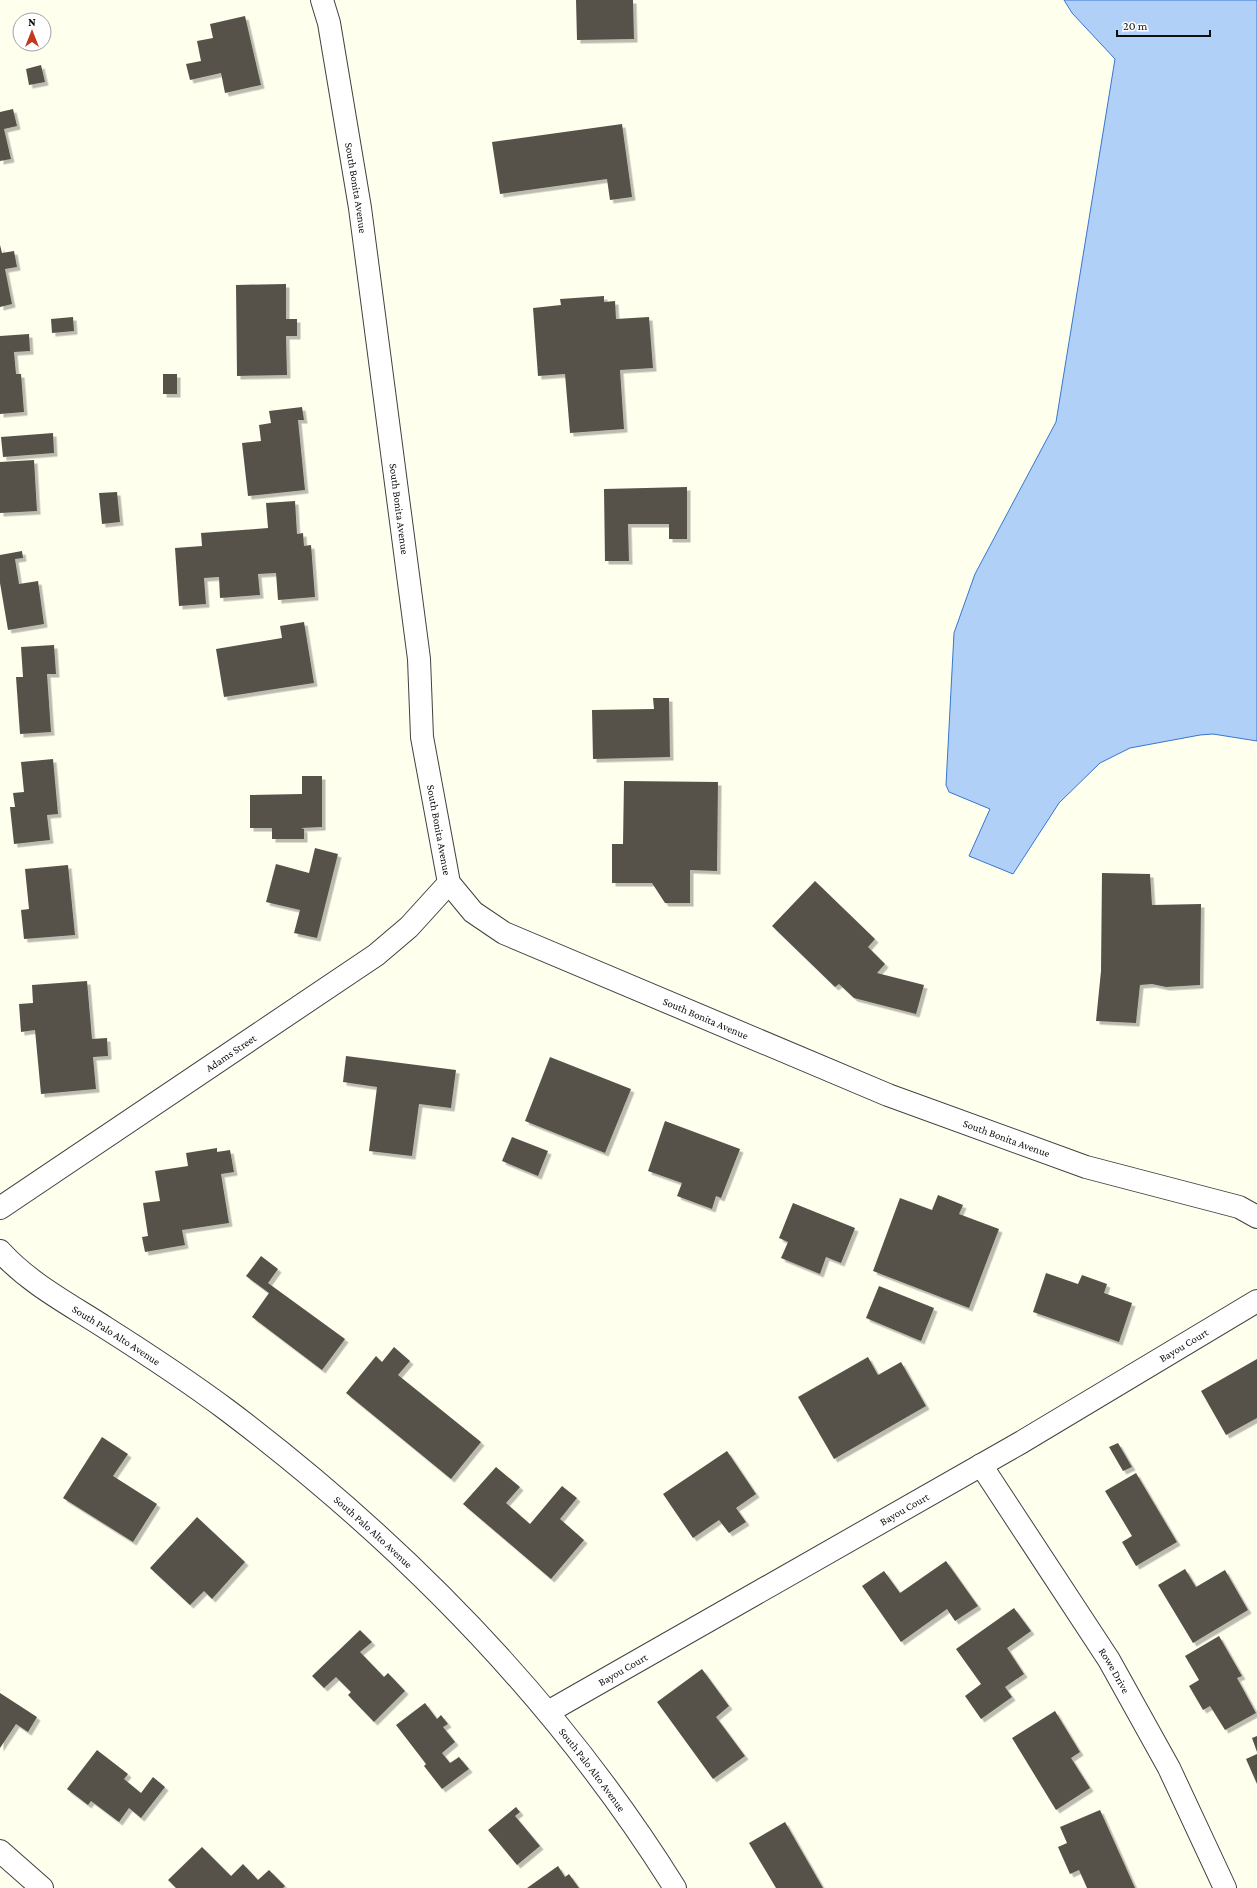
<svg xmlns="http://www.w3.org/2000/svg" width="1257" height="1888" font-family="'Crimson Pro',serif">
<style>
.water{fill:#b1d0f8;stroke:#3676d1}
.building{fill:#57514a;filter:url(#shadow)}
.lines{fill:none;stroke-linecap:round;stroke-linejoin:round}
.minor-casing{stroke:#414141;stroke-width:24}
.minor{stroke:#fff;stroke-width:22}
.labels{text-anchor:middle;dominant-baseline:central;stroke-width:4;stroke-linejoin:round;paint-order:stroke}
.street-label{font-size:11px;fill:#0e0e0e;stroke:#fff}
</style>
<defs>
<filter id="shadow"><feDropShadow dx="3.5" dy="3.5" stdDeviation="0" flood-color="#0004"/></filter>
</defs>
<rect width="100%" height="100%" fill="#ffe"/>
<path class="water" d="M1064,0H1257V741L1213,734L1200,735L1130,748L1100,763L1059,803L1013,874L969,856L990,809L949,792L946,785L954,633L975,574L1056,422L1115,59L1072,13Z"/>
<path class="building" d="M576,0H633L634,39L577,40Z
M245,16L261,85L225,93L221,73L190,80L186,64L201,61L197,41L213,38L210,24Z
M41,65L45,82L29,85L26,69Z
M13,109L17,126L4,129L11,159L0,161V112Z
M622,124L632,197L610,200L607,179L500,194L492,142Z
M0,245L2,253L14,251L17,267L5,269L12,304L0,307Z
M286,284V319H297V336H286L287,375L237,376L236,285Z
M604,296V302L615,301L616,319L649,317L653,368L620,370L624,429L570,433L565,374L538,376L533,308L561,305L560,299Z
M73,317L74,331L52,333L51,319Z
M29,334L30,351L14,352L16,374H21L24,412L0,414V336Z
M163,374H177V394H163Z
M302,407L304,420H298L305,490L248,496L242,443L261,441L259,425L271,423L269,411Z
M53,433L54,453L3,457L1,437Z
M34,460L37,511L0,513V462Z
M687,487V539H669V524H628L629,561H605L604,489Z
M117,492L120,522L102,524L99,493Z
M295,501L297,534L303,533L304,546L311,545L315,597L278,600L276,573L258,574L260,595L220,598L219,577L204,578L206,604L179,606L175,548L202,546L201,533L268,528L266,503Z
M22,551L23,558L15,559L19,584L38,581L44,624L8,630L0,583V555Z
M304,622L314,683L224,697L216,649L282,638L280,626Z
M54,645L56,674H47L51,732L20,734L16,677H23L21,647Z
M653,698H669L670,757L593,759L592,710L654,709Z
M53,759L58,814L47,815L50,840L14,844L10,807H15L13,793L24,792L21,762Z
M302,776H322V827L301,828L304,829V839H272V828H250V795L302,794Z
M624,781L718,782L717,871L690,870V903H665L652,883H612V844H623Z
M315,848L338,854L317,938L294,933L300,910L266,902L276,864L309,873Z
M68,865L75,935L24,939L21,910L29,909L25,869Z
M1102,873L1150,874L1152,905L1201,904L1200,985L1166,987L1152,984L1140,985L1136,1023L1096,1021L1101,971Z
M815,881L875,939L868,947L885,964L877,973L924,985L916,1014L854,998L839,984L835,987L772,926Z
M87,981L92,1039L107,1038L108,1056L93,1057L96,1089L41,1094L35,1030L21,1032L19,1004L33,1003L32,985Z
M346,1056L456,1070L451,1108L419,1104L412,1156L369,1151L377,1087L343,1082Z
M550,1057L631,1089L605,1153L525,1121Z
M665,1121L740,1149L721,1198L716,1196L712,1209L677,1196L682,1183L648,1171Z
M512,1137L548,1151L538,1176L502,1161Z
M217,1148V1152L230,1150L234,1172L221,1174L229,1223L182,1230L185,1245L145,1252L142,1237L148,1236L143,1203L160,1201L155,1171L188,1166L186,1153Z
M938,1195L963,1205L959,1214L999,1229L969,1308L873,1271L900,1198L932,1210Z
M793,1203L855,1228L841,1263L826,1257L820,1274L781,1258L788,1242L779,1238Z
M261,1256L278,1269L268,1283L345,1339L322,1370L252,1317L269,1293L246,1276Z
M1046,1273L1078,1284L1082,1275L1107,1284L1104,1293L1132,1303L1119,1342L1033,1312Z
M879,1286L934,1308L921,1341L866,1318Z
M394,1347L410,1361L398,1375L481,1442L451,1479L346,1393L376,1356L382,1362Z
M868,1357L878,1375L901,1362L926,1406L834,1459L798,1397Z
M1257,1359V1418L1226,1435L1201,1391Z
M102,1437L128,1454L113,1476L157,1504L133,1542L63,1498Z
M1118,1443L1132,1467L1123,1471L1109,1447Z
M727,1451L756,1494L736,1508L746,1522L729,1533L719,1520L693,1538L663,1494Z
M496,1467L520,1487L506,1503L530,1524L562,1486L577,1498L560,1519L584,1540L551,1579L463,1504Z
M1136,1473L1177,1542L1136,1566L1122,1542L1132,1536L1105,1491Z
M197,1517L245,1562L212,1599L204,1591L190,1605L150,1568Z
M946,1561L978,1606L955,1621L947,1609L901,1642L862,1586L884,1571L900,1593Z
M1185,1569L1196,1587L1225,1570L1248,1610L1193,1643L1158,1585Z
M1014,1608L1031,1631L1007,1648L1024,1674L1005,1687L1012,1697L981,1719L965,1696L981,1684L956,1649Z
M360,1630L372,1642L360,1652L384,1677L388,1673L405,1691L374,1722L348,1695L351,1692L336,1677L324,1688L312,1676Z
M1219,1636L1242,1676L1237,1678L1256,1713L1225,1730L1210,1706L1203,1710L1189,1686L1199,1680L1185,1656Z
M702,1669L729,1706L716,1717L745,1756L713,1779L657,1702Z
M0,1693L37,1717L28,1732L16,1724L0,1748Z
M425,1703L437,1719L441,1715L448,1724L443,1727L455,1742L442,1753L450,1763L459,1757L469,1769L442,1789L424,1766L426,1764L396,1725Z
M1055,1711L1080,1752L1071,1758L1090,1788L1056,1810L1012,1738Z
M1257,1736V1752L1252,1738Z
M97,1750L128,1774L124,1779L141,1793L153,1777L165,1787L141,1818L129,1808L119,1822L91,1801L88,1805L67,1789Z
M1257,1754V1784L1246,1759Z
M516,1807L520,1812L515,1816L540,1846L517,1865L488,1830Z
M1100,1810L1135,1888H1087L1079,1870L1070,1874L1058,1847L1067,1843L1060,1827Z
M785,1822L823,1888H776L749,1843Z
M202,1847L231,1876L243,1864L258,1880L269,1870L285,1886L283,1888H176L168,1880Z
M558,1866L565,1877L569,1874L579,1888H527Z"/>
<g class="lines">
<defs>
<g id="minor">
<path id="s1" d="M322,0L329,23L360,208L419,659L422,737L449,883L473,912L504,933L888,1095L1086,1167L1239,1207L1257,1217"/>
<path id="s2" d="M0,1208L376,955L409,927L449,883"/>
<path id="s3" d="M0,1251C30,1284 69,1304 106,1328C147,1354 188,1381 227,1410C403,1543 558,1701 675,1888"/>
<path id="s4" d="M981,1465L1109,1660L1169,1768L1225,1888"/>
<path id="s5" d="M548,1712L1020,1443L1257,1301"/>
<path d="M0,1851L42,1888"/>
</g>
</defs>
<use href="#minor" class="minor-casing"/>
<use href="#minor" class="minor"/>
</g>
<g class="labels">
<g class="street-label">
<text stroke="none"><textPath href="#s1" startOffset="191">South Bonita Avenue</textPath></text>
<text stroke="none"><textPath href="#s1" startOffset="515">South Bonita Avenue</textPath></text>
<text stroke="none"><textPath href="#s1" startOffset="839">South Bonita Avenue</textPath></text>
<text stroke="none"><textPath href="#s1" startOffset="1187">South Bonita Avenue</textPath></text>
<text stroke="none"><textPath href="#s2" startOffset="278">Adams Street</textPath></text>
<text stroke="none"><textPath href="#s1" startOffset="1511">South Bonita Avenue</textPath></text>
<text stroke="none"><textPath href="#s3" startOffset="144">South Palo Alto Avenue</textPath></text>
<text stroke="none"><textPath href="#s5" startOffset="734">Bayou Court</textPath></text>
<text stroke="none"><textPath href="#s5" startOffset="410">Bayou Court</textPath></text>
<text stroke="none"><textPath href="#s3" startOffset="468">South Palo Alto Avenue</textPath></text>
<text stroke="none"><textPath href="#s5" startOffset="86">Bayou Court</textPath></text>
<text stroke="none"><textPath href="#s4" startOffset="245">Rowe Drive</textPath></text>
<text stroke="none"><textPath href="#s3" startOffset="792">South Palo Alto Avenue</textPath></text>
</g>
</g>
<g transform="translate(32 32)"><circle r="19" fill="#ffffff" stroke="#9f9f9f"/>
<path d="M0-3L7 15L0 10L-7 15Z" fill="#c23821"/>
<text y="-6" font-size="11" font-weight="bold" text-anchor="middle" fill="#0e0e0e">N</text>
</g>
<path d="M1117 30v6h93v-6" fill="none" stroke="#0e0e0e" stroke-width="2"/>
<text x="1123" y="30" font-size="12" fill="#0e0e0e" stroke="#ffffff" stroke-width="3" paint-order="stroke">20 m</text>
</svg>
